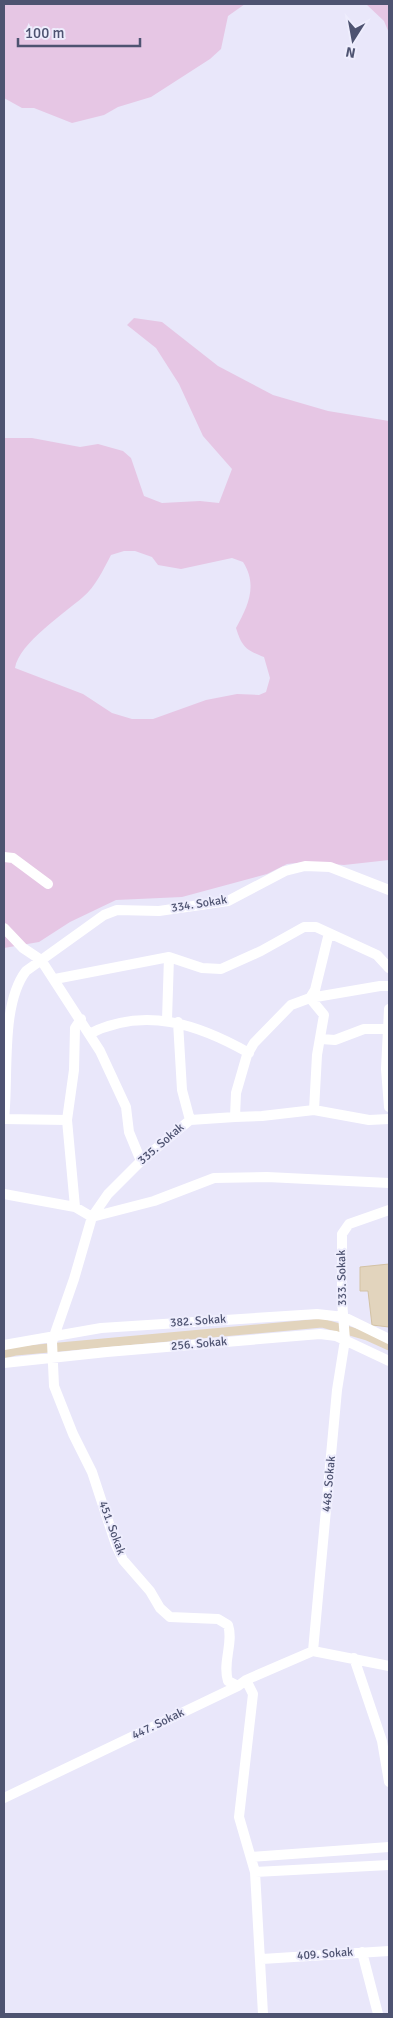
<svg xmlns="http://www.w3.org/2000/svg" width="393" height="2018" font-family="Signika,sans-serif">
<style>
.green{fill:#e6c6e4;fill-rule:evenodd}
.water{fill:#e2d4bd;stroke:#d3c2a4}
.lines{fill:none;stroke-linecap:round;stroke-linejoin:round}
.canal{stroke:#e2d4bd;stroke-width:9}
.street{stroke:#fff;stroke-width:10}
.labels{text-anchor:middle;dominant-baseline:central;stroke-width:4;stroke-linejoin:round;paint-order:stroke}
.street-label{font-size:12px;fill:#4e5371;stroke:#eeedfd}
</style>
<rect width="100%" height="100%" fill="#e9e7fa"/>
<path class="green" d="M4,4H245L228,16L221,49L210,59L151,97L118,107L104,115L72,123L34,108H22L4,98Z
M366,4H389V33L384,21Z
M134,318L162,322L218,366L273,395L328,411L389,421V860L344,865L306,862L287,864L267,874L182,897L116,900L70,922L39,942L4,948V438H32L80,447L98,444L123,451L131,458L144,496L162,503L200,501L219,503L232,469L203,436L179,384L156,348L127,325ZM124,551H135L152,557L158,565L181,569L232,558L243,562C258,585 248,606 236,628C242,647 246,650 264,657L270,678L266,692L259,695L237,694L206,700L153,719H132L112,713L83,694L15,668C19,643 65,613 83,597C96,586 103,570 111,555Z"/>
<path class="water" d="M389,1264V1327L372,1325L368,1291H360V1267Z"/>
<g class="lines">
<path class="canal" d="M4,1354L16,1351L322,1323L367,1336L389,1346"/>
<path class="street" d="M4,857L13,858L48,884
M4,928L23,948L41,960L100,1051L126,1107L129,1132L141,1161
M55,979L169,957L202,968L221,969L261,951L304,927H316L377,955L389,968
M389,1009L386,1069L389,1107
M167,1020L169,957
M178,1022L182,1090L190,1120
M89,1034C144,1006 198,1024 249,1053
M321,1039L335,1040L364,1029H387
M314,1110L317,1055L324,1015L310,998L315,990L329,933
M235,1117L262,1116L314,1110L369,1120L389,1119
M4,1119C9,1076 0,1005 26,971L104,915L117,910L159,911L228,901L285,871L305,866L330,867L389,890
M4,1119L67,1120
M4,1194L75,1207L92,1217L154,1201L214,1178L267,1177L389,1183
M75,1207L67,1120L74,1070L75,1028L81,1019
M4,1345L101,1328L317,1314L344,1317L389,1339
M4,1363L107,1352L320,1334L336,1336L389,1361
M313,1651L337,1390L345,1340L342,1301V1234L349,1224L389,1210
M313,1651L389,1666
M354,1658L382,1741L389,1782
M246,1680L253,1694L239,1817L255,1872L263,2014
M238,1686L228,1681C222,1662 234,1643 228,1625L218,1619L170,1617L160,1608L150,1591L123,1560L116,1545L92,1472L73,1434L54,1386L52,1342L74,1279L92,1217L108,1194L141,1161L190,1120L235,1117L236,1093L247,1055L254,1043L291,1005L310,998L380,986H389
M4,1798L238,1686L246,1680L313,1651
M251,1857L389,1847
M255,1872L389,1865
M362,1952L378,2014
M262,1959L389,1951"/>
</g>
<g class="labels">
<g class="street-label">
<text transform="translate(199 904) rotate(-9)">334. Sokak</text>
<text transform="translate(161 1144) rotate(-41)">335. Sokak</text>
<text transform="translate(342 1278) rotate(-91)">333. Sokak</text>
<text transform="translate(198 1321) rotate(-4)">382. Sokak</text>
<text transform="translate(199 1344) rotate(-5)">256. Sokak</text>
<text transform="translate(329 1484) rotate(-85)">448. Sokak</text>
<text transform="translate(112 1528) rotate(70)">451. Sokak</text>
<text transform="translate(158 1724) rotate(-26)">447. Sokak</text>
<text transform="translate(325 1954) rotate(-4)">409. Sokak</text>
</g>
</g>
<rect width="393" height="2018" fill="none" stroke="#4e5371" stroke-width="10"/>
<g transform="translate(353 40) rotate(191)" stroke="#eeedfd" stroke-width="4" paint-order="stroke">
<path d="M0-4L9 19L0 12L-9 19Z" fill="#4e5371"/>
<text y="-8" font-size="14" font-weight="bold" text-anchor="middle" fill="#4e5371">N</text>
</g>
<path d="M18 38v8h122v-8" fill="none" stroke="#4e5371" stroke-width="2.5"/>
<text x="25" y="38" font-size="15" fill="#4e5371" stroke="#eeedfd" stroke-width="4" paint-order="stroke">100 m</text>
</svg>
